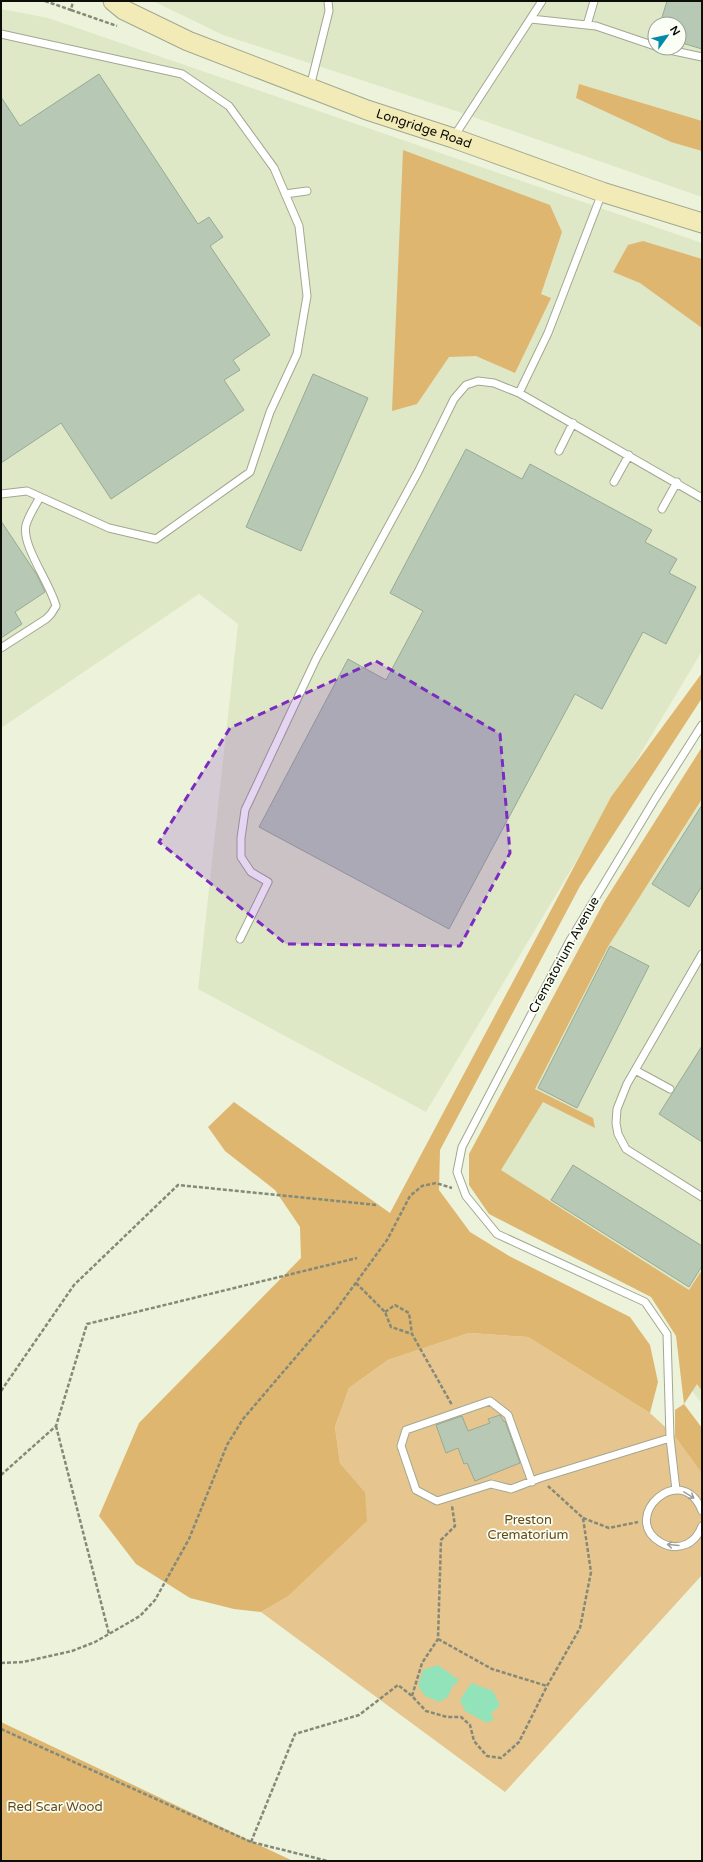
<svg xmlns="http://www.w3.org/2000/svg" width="703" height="1862" font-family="'Varela Round',sans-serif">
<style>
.built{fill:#dee8c7;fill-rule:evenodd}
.green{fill:#e7c58e}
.forest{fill:#deb670}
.water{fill:#92e3b9}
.building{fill:#b7c9b4;stroke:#98a995}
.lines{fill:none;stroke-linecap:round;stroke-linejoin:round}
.lane-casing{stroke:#a1a890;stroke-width:9}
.secondary-casing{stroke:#a1a890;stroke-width:21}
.path{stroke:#848978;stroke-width:2.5;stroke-dasharray:4 2;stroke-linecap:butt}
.lane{stroke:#fff;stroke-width:7}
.secondary{stroke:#f2ebb8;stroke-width:19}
.oneway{stroke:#9e9f9c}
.marked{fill:#7b2cbf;fill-opacity:0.2;stroke:#7b2cbf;stroke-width:3;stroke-dasharray:8 5;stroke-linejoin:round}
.labels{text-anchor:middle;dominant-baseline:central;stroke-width:3.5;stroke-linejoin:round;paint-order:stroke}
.street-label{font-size:13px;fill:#0c0e07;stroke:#fbfef4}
.park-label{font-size:13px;fill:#644913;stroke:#fbfef4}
</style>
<rect width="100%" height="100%" fill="#ecf3da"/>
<path class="built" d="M153,1H702V197L456,111L223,35ZM655,24H679V48H655Z
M1,9L48,18L702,243V651L426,1112L198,989L238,624L199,594L1,728Z
M702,799V1326L485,1166L535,1088L609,945Z
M702,1343V1404L681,1376Z"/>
<path class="green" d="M469,1333L528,1337L650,1413L675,1436V1410L702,1428V1575L505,1792L261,1612L287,1597L365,1492L340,1463L335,1427L349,1388L388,1360Z"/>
<path class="forest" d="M579,84L702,121V151L671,142L576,98Z
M403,150L550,205L562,232L541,294L551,298L515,373L476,356L449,357L417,404L392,411Z
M643,241L702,259V328L640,283L613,272L628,245Z
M702,673V698L580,886L440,1150L439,1190L470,1232L511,1257L630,1317L650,1345L658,1382L650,1413L528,1337L469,1333L388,1360L349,1388L335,1427L340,1463L365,1492L367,1521L287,1597L261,1612L234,1609L190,1598L136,1564L99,1516L139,1423L301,1258L300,1227L275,1190L225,1151L208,1127L234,1102L390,1213L611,797Z
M702,747V799L609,945L535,1089L593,1118L595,1128L543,1102L501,1170L689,1290L702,1270V1391L697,1384L684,1404L702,1428V1473L675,1436V1410L684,1404L676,1336L651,1297L489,1214L469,1185V1154L604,902Z
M1,1722L293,1861H1Z"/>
<path class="water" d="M438,1665L459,1680L452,1687L448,1697L439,1702L425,1696L418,1686L423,1670Z
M471,1683L493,1691L500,1706L491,1713L494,1719L487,1723L465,1711L460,1700Z"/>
<path class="building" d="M667,1H702V49L679,42V24H660Z
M99,74L198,224L209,217L223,237L210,246L270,335L233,360L240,370L224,380L244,410L111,499L61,423L1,463V97L20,126Z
M313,374L368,398L301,551L246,527Z
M466,449L522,479L530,464L652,530L645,542L677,559L669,573L696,587L666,644L643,632L602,709L575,694L449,929L259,827L348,659L386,680L423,611L390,593Z
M1,521L37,575L45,592L15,612L22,624L1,638Z
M702,805V886L689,907L652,884Z
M610,946L649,966L577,1108L538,1088Z
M702,1046V1142L659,1114Z
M573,1165L702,1246V1266L689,1287L551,1200Z
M500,1415L504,1422L505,1421L520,1463L475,1481L467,1463L464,1464L458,1448L446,1453L436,1425L462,1416L468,1431L490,1423L488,1419Z"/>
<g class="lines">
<defs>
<path id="lane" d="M531,19L596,26L655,46
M587,25L594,1
M1,34L182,74L229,106L274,168L299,226L307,296L297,354L270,412L250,472L156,539L109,528L27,491L1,494
M660,48L702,57
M310,87L329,11L328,1
M453,138L542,1
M602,193L548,333L519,393L702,498
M285,194L307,191
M559,451L573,423
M614,482L629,455
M662,509L677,482
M1,648L46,619L51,614L56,606C50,583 21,545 26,525C29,515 35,506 40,497
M240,939L268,882L251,872L241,857V838L245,810L316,659L418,472L454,399L466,385L478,381L494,383L519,393
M702,954L627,1084L617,1109L616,1123L618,1134L626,1149L702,1197
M635,1070L670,1089
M532,1482L508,1415L490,1401L406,1430L401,1446L416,1490L437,1501L491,1484L511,1489L540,1478L670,1438
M676,1490L670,1438L667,1334L645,1302L497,1234L466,1196L457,1172L462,1147L569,942L655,799L702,725
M702,1511C682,1459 619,1517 660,1542C668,1547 678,1548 687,1544C695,1540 699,1534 702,1526"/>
<g id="secondary">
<path id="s1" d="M113,1L124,10L188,41L367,110L453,138L602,192L702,223"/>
</g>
</defs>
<use href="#lane" class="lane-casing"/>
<use href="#secondary" class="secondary-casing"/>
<path class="path" d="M45,1L71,10L73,1
M71,10L117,26
M356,1283L385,1312L391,1327L412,1334
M385,1312L395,1305L409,1313L412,1334L452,1405
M1,1391L74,1285L178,1185L377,1205
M56,1426L109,1634
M1,1475L56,1426L87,1324L357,1258
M583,1518L609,1528L638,1522
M438,1639L492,1669L547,1686
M1,1663L23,1662L72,1651L95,1642L140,1616L155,1600L189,1539L227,1445L243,1419L336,1310L387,1240L410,1196L422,1186L436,1183L452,1188
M412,1696L422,1663L438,1639L441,1540L455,1526L452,1506
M1,1729L251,1842L328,1861
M251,1842L295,1734L359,1715L398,1685L412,1696L426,1711L447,1717H461L470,1725L474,1741L487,1756L501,1758L519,1742L547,1686L580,1628L591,1572L583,1518L548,1486"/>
<use href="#lane" class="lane"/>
<use href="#secondary" class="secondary"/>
</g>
<defs><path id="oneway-shaft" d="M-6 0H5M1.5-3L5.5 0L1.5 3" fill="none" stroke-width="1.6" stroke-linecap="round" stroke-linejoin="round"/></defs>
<g class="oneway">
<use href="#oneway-shaft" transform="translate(689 1495) rotate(31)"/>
<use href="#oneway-shaft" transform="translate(673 1545) rotate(-175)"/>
</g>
<path class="marked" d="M376,661L500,734L510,853L460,946L286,944L159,842L230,728Z"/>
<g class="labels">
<g class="street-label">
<text stroke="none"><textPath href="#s1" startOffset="337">Longridge Road</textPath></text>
<text transform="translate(564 955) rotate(-61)">Crematorium Avenue</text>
</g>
<g class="park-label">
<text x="528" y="1520">Preston<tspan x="528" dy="15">Crematorium</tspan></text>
<text x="55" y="1807">Red Scar Wood</text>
</g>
</g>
<rect width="703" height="1862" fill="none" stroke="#0c0e07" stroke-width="4"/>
<g transform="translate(667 36) rotate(57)"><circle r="19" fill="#fbfef4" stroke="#9b9e95"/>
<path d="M0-3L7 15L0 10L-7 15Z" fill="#008baa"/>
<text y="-6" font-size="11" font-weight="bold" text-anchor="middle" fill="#0c0e07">N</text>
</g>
</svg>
